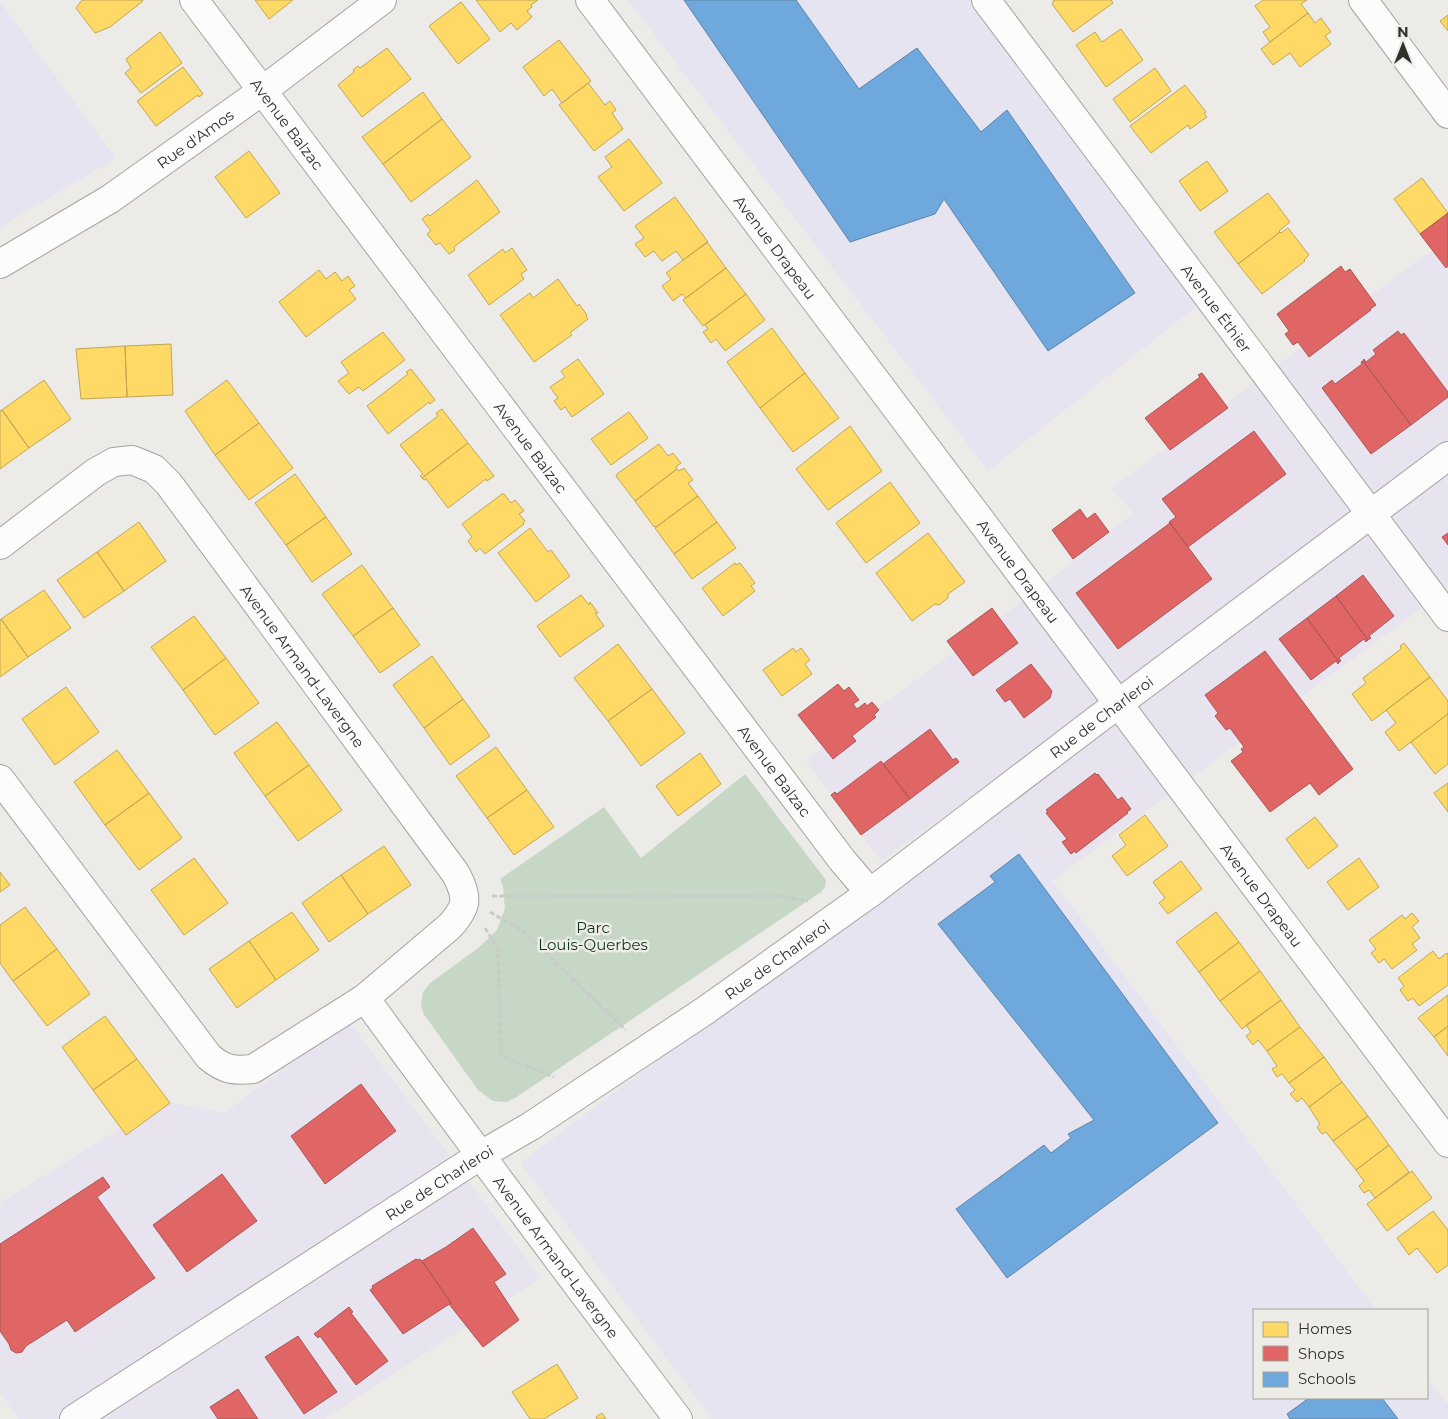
<svg xmlns="http://www.w3.org/2000/svg" width="1448" height="1419" font-family="Montserrat,sans-serif">
<style>
.commercial{fill:#e8e4ef}
.education{fill:#e6e4f0}
.green{fill:#c6d7c5}
.homes{fill:#ffd966;stroke:#c1a655}
.shops{fill:#e06666;stroke:#ab5655}
.schools{fill:#6fa8dc;stroke:#5c84a8}
.lines{fill:none;stroke-linecap:round;stroke-linejoin:round}
.street-casing{stroke:#a3a3a0;stroke-width:30}
.path{stroke:#cacac9;stroke-width:3;stroke-dasharray:5 2.5;stroke-linecap:butt}
.street{stroke:#fcfcfc;stroke-width:28}
.labels{text-anchor:middle;dominant-baseline:central;stroke-width:5;stroke-linejoin:round;paint-order:stroke}
.street-label{font-size:15px;fill:#30302d;stroke:#eeece6}
.park-label{font-size:15px;fill:#0d3817;stroke:#eeece6}
</style>
<rect width="100%" height="100%" fill="#ecebe8"/>
<path class="commercial" d="M1448,238V585L1434,599L1052,881L982,789L881,861L806,761L1035,592L1133,513L1111,489Z
M349,1021L541,1278L324,1419H19L0,1393V1203L164,1101L224,1113Z"/>
<path class="education" d="M628,0H975L1198,305L988,471Z
M0,2L116,158L0,227Z
M997,807L1376,1310H1254V1398H1427V1377L1448,1405V1419H712L520,1163Z"/>
<path class="green" d="M745,774L826,880L825,887L821,892L515,1098L506,1102L493,1101L478,1090L423,1013L421,1003L423,992L430,983L477,949L497,930L505,908L503,887L500,879L604,807L641,858Z"/>
<path class="homes" d="M82,0H142L143,1L110,27L95,33L76,8Z
M255,0H293L269,19Z
M476,0H538L531,5L532,7L527,11L532,17L517,30L511,23L500,32Z
M1054,0H1111L1113,3L1073,32L1052,4Z
M1263,0H1307L1301,4L1308,13L1270,42L1263,32L1270,27L1255,6Z
M461,2L490,39L458,64L429,26Z
M1308,13L1315,23L1321,18L1331,32L1325,36L1331,44L1300,67L1290,53L1273,65L1261,49Z
M1448,15V31L1440,21Z
M1121,29L1143,60L1106,87L1076,45L1095,32L1102,42Z
M160,32L182,63L141,93L125,73L131,68L126,59Z
M559,40L591,81L562,103L552,89L544,96L523,67Z
M387,48L411,79L362,117L338,85L354,72L353,70L358,66L360,68Z
M183,67L203,94L199,97L198,95L156,126L137,101Z
M1155,68L1171,91L1130,122L1113,99Z
M588,83L605,105L610,101L616,110L612,113L623,129L594,151L559,105Z
M1185,85L1206,112L1204,113L1207,117L1190,129L1188,125L1151,153L1130,126Z
M423,92L442,119L383,164L362,137Z
M442,119L471,157L411,202L383,164Z
M629,139L662,183L624,211L598,177L612,167L605,157Z
M249,151L280,193L246,218L215,177Z
M1207,161L1228,191L1200,211L1179,181Z
M1422,178L1448,213L1420,234L1394,199Z
M477,180L500,212L454,247L455,250L449,254L440,243L436,245L427,234L431,231L422,219L428,214L430,216Z
M1268,193L1290,222L1279,231L1280,232L1238,264L1214,232Z
M675,197L708,242L683,260L676,251L662,261L654,251L645,257L635,244L644,238L635,226Z
M1288,228L1309,255L1304,260L1305,261L1262,294L1238,264L1280,232L1281,233Z
M707,242L726,268L686,298L682,294L673,301L662,286L671,279L666,273Z
M512,248L527,270L521,274L524,279L489,305L468,275L503,249L505,253Z
M726,268L746,294L703,326L683,300Z
M319,270L326,279L335,272L342,281L348,276L355,286L349,290L356,299L306,337L279,302Z
M558,279L577,306L579,304L587,315L586,316L588,319L570,333L572,335L534,362L500,315L530,293L533,298Z
M746,294L765,320L725,351L716,339L711,343L703,332L708,329L705,325Z
M772,328L805,373L760,408L727,362Z
M383,332L405,360L363,391L359,387L349,394L338,381L349,373L341,362Z
M171,344L173,395L127,397L125,346Z
M125,346L127,397L81,399L76,349Z
M578,359L604,394L572,417L565,407L561,410L554,401L558,398L550,387L565,377L561,371Z
M411,369L435,400L430,404L429,402L388,434L367,406L408,374L406,372Z
M805,373L839,418L793,452L760,408Z
M44,380L71,419L29,448L2,410Z
M227,380L259,423L215,455L185,411Z
M442,409L468,443L422,478L420,476L423,474L400,445L438,416L436,413Z
M2,410L29,448L0,469V411Z
M629,412L648,438L611,465L591,439Z
M259,423L293,468L249,500L215,455Z
M850,426L882,471L828,510L796,469Z
M468,443L494,476L487,481L486,479L448,508L426,479L424,480L422,478Z
M659,444L668,456L673,453L681,463L676,467L677,469L635,501L616,476L617,474Z
M684,468L693,480L688,483L698,496L656,527L655,526L654,527L635,501L677,469L679,471Z
M295,474L326,517L286,545L255,503Z
M890,482L920,523L866,563L836,523Z
M502,494H504L511,503L515,500L524,511L519,514L525,521L523,523L524,524L485,554L480,548L476,552L468,541L472,537L462,524Z
M698,496L717,522L674,554L655,528Z
M326,517L352,554L312,582L286,545Z
M139,522L166,561L124,591L97,552Z
M717,522L736,548L692,579L674,554Z
M530,528L548,552L551,550L570,576L536,602L498,553Z
M928,533L965,582L948,594V598L939,605L935,604L912,621L876,573Z
M97,552L124,591L84,618L57,580Z
M735,563L736,565L740,563L755,583L751,586L755,591L723,616L702,588Z
M362,565L393,608L353,636L322,594Z
M44,590L71,628L28,657L1,619Z
M581,595L589,605L590,602L598,613H595L604,626L560,657L537,626Z
M393,608L420,645L380,673L353,636Z
M194,616L226,658L183,690L151,647Z
M1,619L28,657L0,677V620Z
M1404,643L1430,677L1372,721L1352,694L1366,683L1363,678L1401,649L1400,646Z
M618,644L652,689L608,721L574,678Z
M793,648L796,652L801,648L810,660L805,664L812,674L782,696L763,670Z
M432,656L463,699L424,728L393,685Z
M226,658L259,703L215,735L183,690Z
M1430,677L1448,701V714L1399,751L1385,732L1396,723L1386,710Z
M66,687L99,732L55,765L22,719Z
M652,689L685,733L641,766L608,721Z
M463,699L490,736L450,765L424,728Z
M1448,714V764L1435,774L1411,742Z
M277,722L309,765L265,796L234,753Z
M496,747L527,790L487,818L456,776Z
M117,750L149,793L105,825L74,782Z
M700,753L721,784L678,816L656,786Z
M309,765L342,810L298,841L265,796Z
M1448,783V812L1434,793Z
M527,790L554,827L514,855L487,818Z
M149,793L182,838L139,870L105,825Z
M1145,815L1168,846L1127,876L1112,856L1126,845L1119,835Z
M1315,817L1338,846L1308,869L1286,839Z
M384,846L411,885L368,914L341,875Z
M194,858L228,903L184,935L151,890Z
M1359,858L1379,887L1348,910L1327,882Z
M1181,861L1202,889L1168,914L1159,903L1165,898L1153,882Z
M0,872L10,885L0,892Z
M341,875L368,914L329,942L302,903Z
M25,907L57,949L13,981L0,963V925Z
M292,912L319,950L276,980L249,941Z
M1216,912L1239,942L1199,972L1176,942Z
M1412,913L1419,921L1412,927L1420,938L1412,944L1417,950L1392,969L1384,959L1379,963L1371,953L1376,949L1369,940L1402,915L1405,919Z
M249,941L276,980L237,1008L209,969Z
M1239,942L1260,971L1220,1001L1199,972Z
M57,949L90,994L47,1026L13,981Z
M1433,951L1439,959L1447,953L1448,954V985L1419,1006L1413,998L1408,1001L1400,990L1404,986L1398,978Z
M1260,971L1281,1000L1242,1029L1220,1001Z
M1448,995V1026L1434,1037L1418,1018Z
M1281,1000L1300,1027L1267,1051L1258,1040L1253,1045L1246,1036L1251,1032L1246,1025Z
M105,1016L137,1059L93,1090L62,1047Z
M1448,1026V1056L1434,1037Z
M1300,1027L1324,1057L1289,1083L1282,1074L1277,1077L1272,1069L1277,1066L1267,1051Z
M1324,1057L1342,1082L1309,1107L1302,1098L1297,1102L1290,1094L1295,1090L1289,1083Z
M137,1059L170,1103L126,1135L93,1090Z
M1342,1082L1368,1116L1333,1141L1326,1132L1322,1134L1317,1127L1320,1124L1309,1107Z
M1368,1116L1389,1145L1356,1170L1333,1141Z
M1389,1145L1409,1172L1375,1198L1369,1190L1364,1193L1359,1186L1364,1181L1356,1170Z
M1412,1171L1432,1198L1387,1231L1367,1204Z
M1433,1211L1448,1230V1265L1437,1273L1417,1248L1409,1255L1397,1238Z
M557,1364L578,1398L544,1419H530L512,1392Z
M602,1413L606,1419H597L596,1417Z"/>
<path class="shops" d="M1448,213V266L1446,268L1420,234Z
M1341,266L1345,272L1350,269L1376,305L1370,309L1371,310L1309,357L1298,342L1293,345L1285,334L1289,331L1277,314Z
M1398,331L1401,335L1404,333L1448,392V397L1411,425L1363,361L1364,359L1366,362L1376,354L1373,350Z
M1363,361L1411,425L1371,454L1322,388L1332,380L1335,384L1362,364L1361,362Z
M1202,373L1228,408L1170,450L1145,418L1200,377L1198,375Z
M1254,431L1286,474L1188,547L1169,522L1176,517L1162,499Z
M1080,509L1087,519L1095,513L1109,532L1073,559L1052,530Z
M1170,523L1212,579L1118,649L1076,593Z
M1448,533V545L1442,537Z
M1363,575L1394,616L1369,636L1371,638L1368,640L1336,596Z
M1336,596L1368,640L1366,642L1364,639L1339,658L1341,661L1339,662L1307,618Z
M992,608L1018,643L973,676L947,641Z
M1307,618L1339,662L1338,664L1336,661L1311,680L1279,639Z
M1265,651L1353,769L1319,795L1310,783L1270,812L1231,761L1243,752L1241,749L1244,747L1230,728L1226,730L1215,716L1218,713L1205,695Z
M1031,664L1052,691L1050,698L1024,718L1010,699L1005,702L996,690Z
M838,684L844,691L849,687L859,700L853,704L857,709L865,703L867,706L872,702L879,710L874,715L876,717L852,736L856,741L833,759L798,715Z
M930,729L953,760L956,758L959,762L910,799L883,764Z
M881,761L910,799L861,835L831,795L835,792L837,794Z
M1095,773L1097,775L1098,774L1118,800L1122,797L1131,809L1127,812L1128,813L1076,853L1075,851L1071,854L1062,842L1067,839L1046,813L1048,812L1046,810Z
M361,1084L396,1131L325,1184L291,1136Z
M222,1174L257,1221L187,1272L153,1225Z
M103,1177L110,1187L97,1197L155,1278L75,1332L67,1320L26,1346L22,1352L16,1353L11,1350L9,1344L0,1331V1244Z
M473,1228L506,1274L494,1282L519,1320L483,1347L449,1304L451,1303L422,1261L446,1247Z
M416,1259L418,1260L420,1259L422,1261L451,1303L403,1334L370,1290L373,1288L372,1286Z
M349,1307L353,1312L351,1313L388,1361L356,1385L320,1336L318,1338L314,1334Z
M298,1336L337,1392L304,1414L265,1357Z
M238,1389L258,1419H218L210,1407Z"/>
<path class="schools" d="M684,0H796L859,89L917,48L981,132L1007,110L1135,293L1048,351L944,199L935,214L850,242Z
M1019,854L1218,1123L1007,1278L956,1209L1044,1145L1051,1153L1071,1138L1068,1134L1094,1120L938,924L995,882L990,876Z
M1309,1398H1382L1398,1419H1290L1287,1414Z"/>
<g class="lines">
<defs>
<g id="street">
<path id="s1" d="M194,0L842,860L870,893"/>
<path id="s2" d="M590,0L1448,1143"/>
<path id="s3" d="M986,0L1448,617"/>
<path d="M1363,0L1448,114"/>
<path id="s4" d="M0,264L110,199L262,91L382,0"/>
<path id="s5" d="M0,545L96,472L114,462L132,460L154,469L169,484L456,874C468,898 468,906 450,926L365,998L253,1069C233,1071 225,1070 209,1057L0,779"/>
<path id="s6" d="M365,998C467,1139 573,1279 678,1419"/>
<path id="s7" d="M74,1419L481,1155L531,1126L706,1010L870,893L1090,725L1448,456"/>
</g>
</defs>
<use href="#street" class="street-casing"/>
<path class="path" d="M492,896H781L808,901
M490,912L524,932L626,1030
M485,928L498,949L501,1056L554,1077"/>
<use href="#street" class="street"/>
</g>
<g class="labels">
<g class="street-label">
<text stroke="none"><textPath href="#s1" startOffset="155">Avenue Balzac</textPath></text>
<text stroke="none"><textPath href="#s4" startOffset="232">Rue d'Amos</textPath></text>
<text stroke="none"><textPath href="#s2" startOffset="309">Avenue Drapeau</textPath></text>
<text stroke="none"><textPath href="#s3" startOffset="385">Avenue Éthier</textPath></text>
<text stroke="none"><textPath href="#s1" startOffset="560">Avenue Balzac</textPath></text>
<text stroke="none"><textPath href="#s2" startOffset="714">Avenue Drapeau</textPath></text>
<text stroke="none"><textPath href="#s5" startOffset="430">Avenue Armand-Lavergne</textPath></text>
<text stroke="none"><textPath href="#s7" startOffset="1245">Rue de Charleroi</textPath></text>
<text stroke="none"><textPath href="#s1" startOffset="965">Avenue Balzac</textPath></text>
<text stroke="none"><textPath href="#s2" startOffset="1119">Avenue Drapeau</textPath></text>
<text stroke="none"><textPath href="#s7" startOffset="840">Rue de Charleroi</textPath></text>
<text stroke="none"><textPath href="#s7" startOffset="435">Rue de Charleroi</textPath></text>
<text stroke="none"><textPath href="#s6" startOffset="322">Avenue Armand-Lavergne</textPath></text>
</g>
<g class="park-label">
<text x="593" y="927">Parc<tspan x="593" dy="17">Louis-Querbes</tspan></text>
</g>
</g>
<rect x="1253" y="1309" width="175" height="90" fill="#eeece6" stroke="#a2a19c"/>
<rect x="1263" y="1322" width="25" height="15" fill="#ffd966" stroke="#a2a19c"/>
<text x="1298" y="1334" font-size="15" fill="#30302d">Homes</text>
<rect x="1263" y="1346" width="25" height="15" fill="#e06666" stroke="#a2a19c"/>
<text x="1298" y="1359" font-size="15" fill="#30302d">Shops</text>
<rect x="1263" y="1372" width="25" height="15" fill="#6fa8dc" stroke="#a2a19c"/>
<text x="1298" y="1384" font-size="15" fill="#30302d">Schools</text>
<g transform="translate(1403 45)" stroke="#eeece6" stroke-width="4" paint-order="stroke">
<path d="M0-4L9 19L0 12L-9 19Z" fill="#30302d"/>
<text y="-8" font-size="14" font-weight="bold" text-anchor="middle" fill="#30302d">N</text>
</g>
</svg>
